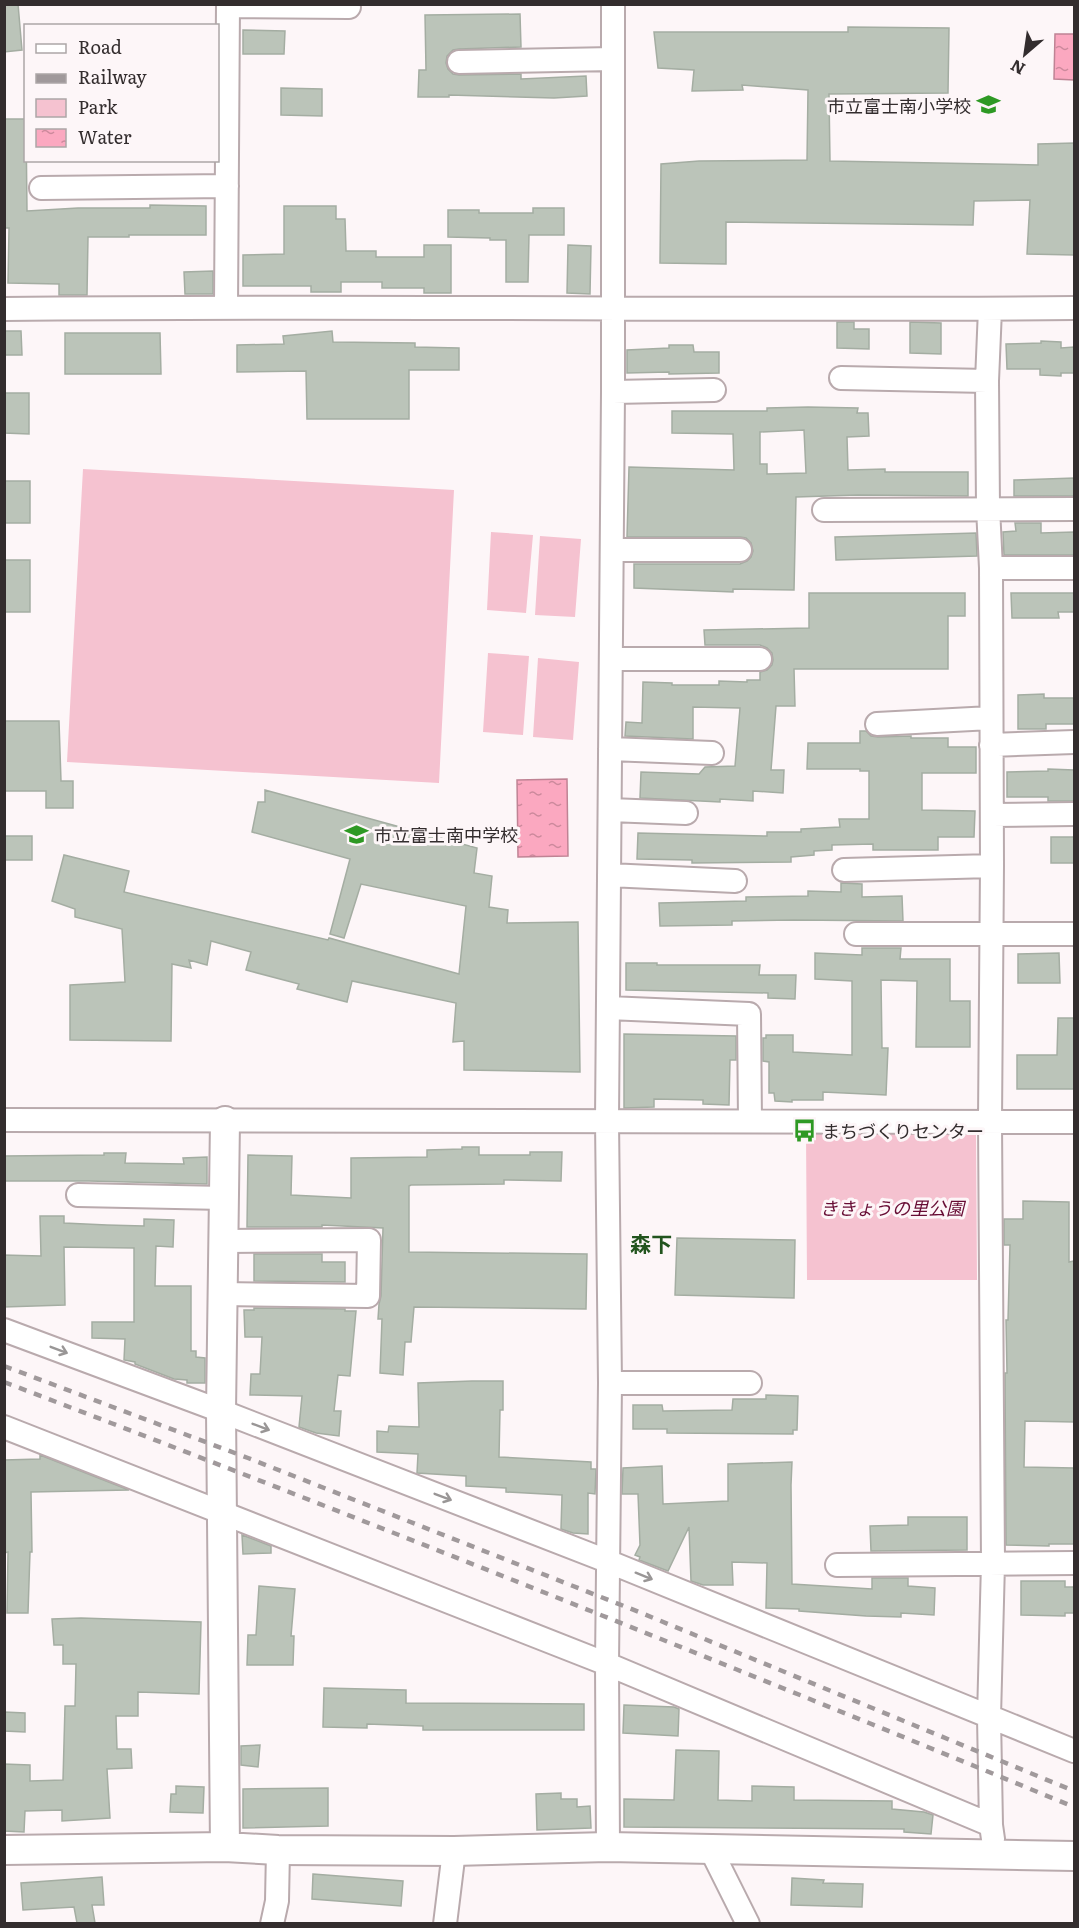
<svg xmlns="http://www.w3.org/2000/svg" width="1079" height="1928" font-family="Literata,'Noto Sans JP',serif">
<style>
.park{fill:#f5c2d0}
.water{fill:url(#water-ripples);stroke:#bf8394;stroke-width:1.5}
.building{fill:#bbc4b9;stroke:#a4ada2;stroke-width:1.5;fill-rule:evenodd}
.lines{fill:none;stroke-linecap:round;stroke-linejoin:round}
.minor-casing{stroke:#b9aaad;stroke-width:26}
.tertiary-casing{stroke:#b9aaad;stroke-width:32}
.minor{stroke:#fff;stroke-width:22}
.tertiary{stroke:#fff;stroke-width:28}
.rail{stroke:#a0999b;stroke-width:4.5;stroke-dasharray:8 8;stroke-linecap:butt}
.oneway{stroke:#999696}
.labels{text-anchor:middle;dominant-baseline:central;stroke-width:6;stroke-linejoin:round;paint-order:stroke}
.poi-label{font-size:18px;fill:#332d2e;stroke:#fdf6f8;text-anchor:start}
.park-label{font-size:18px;font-style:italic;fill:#670c34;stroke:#fdf6f8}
.quarter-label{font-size:21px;font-weight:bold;fill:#22541e;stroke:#fdf6f8}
</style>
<defs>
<pattern id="water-ripples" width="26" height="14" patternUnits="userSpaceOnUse" patternTransform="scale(1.5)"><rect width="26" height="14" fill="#fba8c0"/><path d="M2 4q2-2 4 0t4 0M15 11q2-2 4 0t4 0" fill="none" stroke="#cc899c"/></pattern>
</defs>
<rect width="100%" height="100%" fill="#fdf6f8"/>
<path class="park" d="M83,469L454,490L439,783L67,762Z
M491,532L533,535L526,613L487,610Z
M540,536L581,539L575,617L535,615Z
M488,653L529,656L523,735L483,732Z
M538,658L579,662L573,740L533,737Z
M976,1133L977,1280H807L806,1133Z"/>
<path class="water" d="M1055,34H1074V80L1054,79Z
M567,779L568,856L518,857L517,780Z"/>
<path class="building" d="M4,4H18L22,50L4,52Z
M520,14L521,47L459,49L453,50L447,56L446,63L448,69L453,74L459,75L521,74V79L586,76L587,96L554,98L449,95V97H418L419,70H426L425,15Z
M848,27L949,28L948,93L829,94L830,161L1038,165V144L1074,143V255L1027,254L1030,200L974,201L973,225L726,222V264L660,263L661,164L699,161L807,160L808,90L742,85L743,90L692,91L694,70L658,68L654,32H848Z
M243,30L285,31L284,54H243Z
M281,88L322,89V116L281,115Z
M4,119H26L27,211L78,208H150V205L206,206V235H129V237H88L87,295H59V284L8,283L9,228H4Z
M284,206H336V219H345L346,251H376V257H424V245H451V293H424V288H382V282H341V292H311V286H243V255L284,254Z
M533,208H564V235H529L528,282H506V240H490V238L448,237V210H479V213H533Z
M568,245L591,246L590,294L567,293Z
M213,271V294H185L184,272Z
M837,322H854V329H869V349L837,348Z
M910,322L941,323V354L910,353Z
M4,331H21L22,355H4Z
M332,331L333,342L415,343V347L459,348V370H409V419H307L306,371L237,372V345L284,344L283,336Z
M65,333H160L161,374H65Z
M1041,341L1061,342V348L1074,347V373H1061V376L1040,375V369H1007L1006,344L1041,343Z
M669,345H693L694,352H719V373L669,374V372L627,373V350L669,348Z
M4,393H29V434L4,433Z
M808,407L858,408L857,413H868L869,436L847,437L848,470L885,469V472H968V496L858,495L796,497L794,590L733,589V592L634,588V564H740L747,561L751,557L753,551L751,543L746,538L740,537H627L629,467L734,470L733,434L672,433V411H767V408ZM804,430L806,473L767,474V464H760V432Z
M1074,478V496H1014V480Z
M4,481H30V523H4Z
M1015,523H1041V533L1074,532V555H1004L1003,532L1016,531Z
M976,533L977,556L836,560L835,537Z
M4,560H30V612H4Z
M809,593H965V616H948V669H794L795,706H776L771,770H784L783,793L753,791V801L720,799V802L640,798L641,772L699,774L705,767L735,766L740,708L693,707V739L625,736L626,722L642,723L643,682L672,683V685H719V681L747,682V680H760V672L767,670L772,665L773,660L772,653L767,648L760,645H705L704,630L809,628Z
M1011,593H1074V612H1058L1059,618H1012Z
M1044,694V698H1074V724H1046V729H1018V695Z
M4,721H59L61,781H73V808H46V791H4Z
M860,731H866L871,736L878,737L911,736V738H948V747H976V773H922V810L975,811L974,837H938V850H873V844L832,845V850L814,851V855L791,857V862L692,863V860L637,859L638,833L767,836V832H801V829L840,827L839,819H869V771H860V769H807L808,743H860Z
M1048,769L1074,770V801H1048V797H1007V772L1048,771Z
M265,790L477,848L474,873L492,876L489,907L508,910L507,923L578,922L580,1072L464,1070V1041L453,1042L456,1003L352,981L347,1002L297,989L299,984L246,970L251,952L211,941L207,965L189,960L191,968L172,964L171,1041L70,1040V985L125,982L122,929L75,917V909L52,901L64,855L129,871L124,892L328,940L329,938L459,974L466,906L361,884L344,938L330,934L350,859L252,832L258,802H265Z
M4,836H32V860H4Z
M1051,837H1074V863H1051Z
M841,883L862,884V897L902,896L903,921L794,920L732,921V925L660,926L659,903L746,901V897L808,896V891L841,892Z
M862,948H901L900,959H950V1001H970V1047H916L917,981L881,980L882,1048H888L886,1095L823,1092V1100H792V1102L775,1101L774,1093H769V1062L763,1061V1038H766V1035H793V1052L852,1055V981L815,979V953L862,955Z
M1059,953L1060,983H1018V954Z
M626,963H657V965H760L759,975H796L795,999L768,998V993L626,990Z
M1058,1018H1074V1089H1017V1055H1057Z
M624,1034L736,1036V1060H730L729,1105L703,1104V1100L654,1099V1107L624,1108Z
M462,1147H479V1155H530V1152H562L561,1181L504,1180V1184L411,1185L409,1186V1252L587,1254L586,1309L414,1307L411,1342H405L403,1375L380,1373L382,1319H378L379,1304L381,1296L383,1228L322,1225V1227H247L248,1155L292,1156L291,1195L351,1198V1158L427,1157V1150L462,1149Z
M104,1153H126L125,1163L184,1164L183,1158L207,1157V1184L89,1181H4V1156L104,1155Z
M1023,1201L1069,1202V1262L1074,1261V1422L1025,1421L1024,1467L1074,1468V1544H1049V1546L1006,1545L1005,1373H1007L1006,1320H1008L1010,1245H1004V1219H1023Z
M40,1216H64V1223L107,1225L144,1226V1219L174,1220L173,1247L156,1246L155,1286H191V1351H196V1357L205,1358V1383H187V1380L174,1379L135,1364V1362L124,1360L125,1339L92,1338V1322H134V1248L64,1247L65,1305L4,1307V1255L41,1256Z
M677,1238L795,1240L794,1298L675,1295Z
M254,1254H322V1262H345V1282L254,1281Z
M254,1308L345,1309V1311H356L350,1376L338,1375L334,1411H341L339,1436L316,1433L299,1427L302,1396L250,1395L251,1374H260L262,1337H245L244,1310H254Z
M472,1381H503V1410H500L499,1457L591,1462V1469H596L595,1494L588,1493V1534L573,1533L561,1529L562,1495L506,1492V1488L466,1486V1476L417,1473L418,1454L377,1452V1431L388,1432L389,1426L419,1427L418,1383Z
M766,1395L798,1396L797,1430H793V1434L667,1433V1429H633V1405H662L663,1411L732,1410L733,1399H766Z
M40,1455L129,1490L31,1492L32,1552H30L28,1613H7L8,1552L4,1553V1460L40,1459Z
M792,1462L791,1485L792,1584L872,1589V1578H908V1586L935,1588L934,1615L901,1613V1617L866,1616L799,1611V1609L766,1608L767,1563L732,1562L733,1585H703L691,1581L689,1527L668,1571L639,1560L640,1557L635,1555L640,1545L638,1494H622L623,1468L662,1466L663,1504L728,1501V1464Z
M908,1517H967V1550L871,1551L870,1526L908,1525Z
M242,1535L271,1546V1553L243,1554Z
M1021,1581H1065V1587H1074V1613H1065V1616L1021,1615Z
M259,1586L295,1589L291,1636H294L293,1665H247L248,1635H256Z
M81,1618L201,1622L199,1694L138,1692V1716H116L117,1749H131L132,1768L107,1769L110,1818L62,1821V1810L25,1811L24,1832L4,1831V1764L30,1765V1781L63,1780L65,1706H75L76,1664H63V1645H54L52,1619Z
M324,1688L406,1690V1703L584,1704V1730H423V1726L367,1724V1728L323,1727Z
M624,1705L674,1707L679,1709L678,1736L623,1733Z
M4,1712L25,1713V1732L4,1731Z
M260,1745L258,1767L241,1765V1746Z
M676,1750L719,1751L718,1800L752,1801V1786L794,1787V1800L892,1801V1809L924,1812L933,1815L931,1834L904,1832V1829L624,1827V1799L674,1800Z
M176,1786L204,1787L203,1813L170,1812L171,1794H176Z
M328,1788V1826L243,1828V1789Z
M561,1793V1799H577V1807L590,1806L591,1828L537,1830L536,1794Z
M313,1874L403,1881L401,1906L312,1899Z
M102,1877L104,1905H92L95,1923H77L74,1907L23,1910L21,1883Z
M792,1878L824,1880L823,1883L863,1884L862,1907L791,1905Z"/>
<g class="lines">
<defs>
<path id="minor" d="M228,6L349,7
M459,62L613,59
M41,188L227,186
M226,307L228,4
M4,309C361,305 718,311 1074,308
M990,309L987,381L988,508L991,568L992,866L990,1121L993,1563L989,1717L991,1825
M841,378L987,381
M613,392L714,390
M824,510L1074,509
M612,550H740
M991,568H1074
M611,659H760
M877,724L991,718
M991,745L1074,742
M610,749L712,753
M610,810L686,813
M992,815L1074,814
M844,870L992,866
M609,875L735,881
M856,934H1074
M608,1008L749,1014L750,1121
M4,1120L1074,1122
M78,1195L224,1198
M222,1294L368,1296L369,1240L224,1241
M4,1330L221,1411L607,1561L1074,1751
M610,1383H750
M4,1427L607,1664L991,1825L993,1839
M837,1565L1074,1563
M608,1847L607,1664L610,1383L607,1121L613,392V4
M710,1848L748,1924
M272,1924L277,1901L278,1850
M445,1924L454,1851"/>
<path id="tertiary" d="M225,1847L221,1411L225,1121
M4,1850L225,1847L278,1850L454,1851L608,1847L1074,1856"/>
</defs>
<use href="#minor" class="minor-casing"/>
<use href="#tertiary" class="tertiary-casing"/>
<use href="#minor" class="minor"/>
<use href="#tertiary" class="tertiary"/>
<path class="rail" d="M4,1366L248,1458L639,1612L1074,1791
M4,1382C363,1519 720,1661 1074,1807"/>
</g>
<defs><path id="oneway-shaft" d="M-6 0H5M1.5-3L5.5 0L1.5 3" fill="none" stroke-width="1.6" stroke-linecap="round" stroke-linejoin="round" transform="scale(1.5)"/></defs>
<g class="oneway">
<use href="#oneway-shaft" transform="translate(59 1350) rotate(21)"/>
<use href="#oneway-shaft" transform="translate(261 1427) rotate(21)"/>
<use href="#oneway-shaft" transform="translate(443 1497) rotate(21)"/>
<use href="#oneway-shaft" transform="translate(644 1576) rotate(22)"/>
</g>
<defs>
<symbol id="school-bare" viewBox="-9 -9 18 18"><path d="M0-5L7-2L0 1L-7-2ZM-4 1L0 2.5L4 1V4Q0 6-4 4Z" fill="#2e9924" stroke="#fdf6f8" stroke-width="2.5" paint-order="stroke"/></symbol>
<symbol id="bus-bare" viewBox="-9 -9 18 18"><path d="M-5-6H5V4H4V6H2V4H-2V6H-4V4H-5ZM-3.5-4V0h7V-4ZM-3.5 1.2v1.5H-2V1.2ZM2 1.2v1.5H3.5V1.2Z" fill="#2e9924" stroke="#fdf6f8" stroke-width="2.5" paint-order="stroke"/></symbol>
</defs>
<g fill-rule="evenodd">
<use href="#school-bare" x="972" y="88" width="33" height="33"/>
<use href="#school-bare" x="340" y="818" width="33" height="33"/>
<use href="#bus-bare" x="788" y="1114" width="33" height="33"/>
</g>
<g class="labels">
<g class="poi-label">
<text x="971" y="105" text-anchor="end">市立富士南小学校</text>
<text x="374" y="834">市立富士南中学校</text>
<text x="822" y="1130">まちづくりセンター</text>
</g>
<g class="park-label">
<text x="892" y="1207">ききょうの里公園</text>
</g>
<g class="quarter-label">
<text x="651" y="1242">森下</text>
</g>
</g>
<rect width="1079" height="1928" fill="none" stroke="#332d2e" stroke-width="12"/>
<rect x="24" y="24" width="195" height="138" fill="#fdf6f8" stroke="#aca6a7" stroke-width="1.5"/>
<rect x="36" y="44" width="30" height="9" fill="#ffffff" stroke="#aca6a7" stroke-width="1.5"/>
<text x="78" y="54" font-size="18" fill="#332d2e">Road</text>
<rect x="36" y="74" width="30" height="9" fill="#a0999b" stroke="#aca6a7" stroke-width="1.5"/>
<text x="78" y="84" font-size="18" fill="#332d2e">Railway</text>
<rect x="36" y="99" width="30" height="18" fill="#f5c2d0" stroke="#aca6a7" stroke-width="1.5"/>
<text x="78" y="114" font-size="18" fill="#332d2e">Park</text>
<rect x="36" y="129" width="30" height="18" fill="url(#water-ripples)" stroke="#aca6a7" stroke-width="1.5"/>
<text x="78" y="144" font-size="18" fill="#332d2e">Water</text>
<g transform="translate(1025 54) rotate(209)" stroke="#fdf6f8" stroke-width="4.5" paint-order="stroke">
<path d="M0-4.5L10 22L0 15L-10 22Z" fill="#332d2e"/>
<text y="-9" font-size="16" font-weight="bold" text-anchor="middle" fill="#332d2e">N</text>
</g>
</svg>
